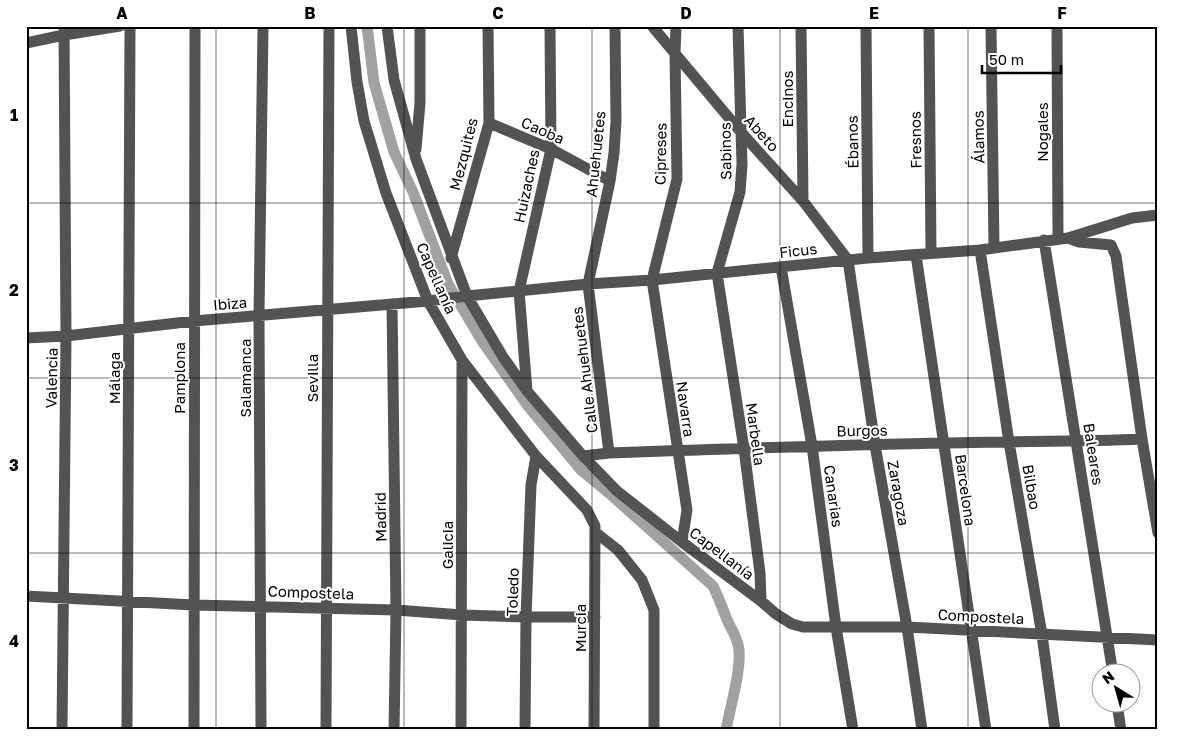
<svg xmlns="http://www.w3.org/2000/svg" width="1184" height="756" font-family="'Golos Text',sans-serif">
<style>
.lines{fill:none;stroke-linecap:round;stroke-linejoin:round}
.canal{stroke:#a1a1a1;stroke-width:11}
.minor{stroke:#535353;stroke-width:11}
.grid{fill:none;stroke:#000;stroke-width:1;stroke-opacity:0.55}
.labels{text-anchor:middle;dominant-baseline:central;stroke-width:4;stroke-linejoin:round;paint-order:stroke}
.street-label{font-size:15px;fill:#000;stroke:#fff}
.neatline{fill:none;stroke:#000;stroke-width:2}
.grid-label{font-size:16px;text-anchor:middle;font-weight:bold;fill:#000}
</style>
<rect width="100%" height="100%" fill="#fff"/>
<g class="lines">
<path class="canal" d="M367,26L374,83L394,152L413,192L448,284L482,341L528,406L581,470L609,493L713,586C719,598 723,610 728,622C733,632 738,639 739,650C741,671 730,708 726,730"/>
<path class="minor" d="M351,26L357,82L364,121L386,193L428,301L462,360L536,456L587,510L595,526L594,730
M387,26L394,80L416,159L467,296L503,357L527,391L583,456L617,491L682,542L761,601L776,614L792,624L803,627H907L1158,640
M652,26L740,131L803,201L848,260L875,445L907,627L922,730
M676,26L675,53L677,179L652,280L687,510L682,542
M738,26L742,164L740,192L717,273L744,449L760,573L761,601
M801,26L803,201
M866,26L868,258
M929,26L931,253
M991,26L994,248
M1057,26L1058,238
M26,43L64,35L120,26
M489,123L551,149L610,181
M416,149L420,103V26
M1068,238L1079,242L1111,245L1116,256L1142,439L1158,533
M1044,240L1113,674
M980,250L1009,442L1042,635L1055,730
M916,255L986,730
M451,258L489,123L488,26
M781,267L812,446L836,627L853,730
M392,304L396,610L394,730
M26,338L66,336L194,321L428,301L467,296L588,284L652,280L868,258L980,250L1068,238L1132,218L1158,215
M527,391L519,291L551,149L550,26
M609,453L588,284L610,181L614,153L616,121L615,26
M583,456L609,453C722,449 836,445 949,443C1014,441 1078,442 1142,439
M595,532L618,550L642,580L654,610V730
M26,596L194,605L396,610L462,615L526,617H595
M1117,704L1121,730
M62,730L66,336L64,26
M127,730L130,26
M194,730L195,26
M261,730L259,315L263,26
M326,730L329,26
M461,730L462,360
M525,730L526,617L531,485L536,456"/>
</g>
<path class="grid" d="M216,26V730M404,26V730M592,26V730M780,26V730M968,26V730M26,203H1158M26,378H1158M26,553H1158"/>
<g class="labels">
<g class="street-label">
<text transform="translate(787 99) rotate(-90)">Encinos</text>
<text transform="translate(543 130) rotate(24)">Caoba</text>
<text transform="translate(1042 132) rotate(-90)">Nogales</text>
<text transform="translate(762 133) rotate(48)">Abeto</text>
<text transform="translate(978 137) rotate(-91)">Álamos</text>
<text transform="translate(915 140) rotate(-91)">Fresnos</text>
<text transform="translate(852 142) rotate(-91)">Ébanos</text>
<text transform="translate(725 151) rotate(-91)">Sabinos</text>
<text transform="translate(463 154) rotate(-76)">Mezquites</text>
<text transform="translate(595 154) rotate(-84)">Ahuehuetes</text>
<text transform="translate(660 154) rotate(-89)">Cipreses</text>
<text transform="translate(526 186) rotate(-78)">Huizaches</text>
<text transform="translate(798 250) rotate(-6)">Ficus</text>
<text transform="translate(437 278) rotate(66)">Capellanía</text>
<text transform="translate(230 303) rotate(-5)">Ibiza</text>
<text transform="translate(584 370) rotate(-97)">Calle Ahuehuetes</text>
<text transform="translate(51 378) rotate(-89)">Valencia</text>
<text transform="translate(114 378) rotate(-90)">Málaga</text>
<text transform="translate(179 378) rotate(-90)">Pamplona</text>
<text transform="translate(245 378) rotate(-90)">Salamanca</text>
<text transform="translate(312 378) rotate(-90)">Sevilla</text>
<text transform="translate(686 409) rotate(82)">Navarra</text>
<text transform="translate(862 430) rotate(-1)">Burgos</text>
<text transform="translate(756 434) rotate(82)">Marbella</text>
<text transform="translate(1094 454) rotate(81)">Baleares</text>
<text transform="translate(1032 487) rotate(80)">Bilbao</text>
<text transform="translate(966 490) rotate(82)">Barcelona</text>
<text transform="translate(899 493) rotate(80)">Zaragoza</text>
<text transform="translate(834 496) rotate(82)">Canarias</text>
<text transform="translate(380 517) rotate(-91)">Madrid</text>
<text transform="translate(447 545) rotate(-90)">Galicia</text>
<text transform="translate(722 553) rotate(37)">Capellanía</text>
<text transform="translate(311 592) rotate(2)">Compostela</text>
<text transform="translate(512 592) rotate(-88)">Toledo</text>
<text transform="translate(981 616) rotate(3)">Compostela</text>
<text transform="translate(580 628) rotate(-90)">Murcia</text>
</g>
</g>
<rect width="1184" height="756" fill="none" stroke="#ffffff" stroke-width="55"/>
<g transform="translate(1116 688) rotate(323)"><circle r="24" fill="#ffffff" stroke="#999999"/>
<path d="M0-4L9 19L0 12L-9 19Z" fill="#000000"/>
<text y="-8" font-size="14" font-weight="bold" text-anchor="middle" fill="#000000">N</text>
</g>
<path d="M982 65v8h79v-8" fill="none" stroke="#000000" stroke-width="2.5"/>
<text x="989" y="65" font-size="15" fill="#000000" stroke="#ffffff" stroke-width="4" paint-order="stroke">50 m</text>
<rect x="28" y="28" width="1128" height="700" class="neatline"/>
<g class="grid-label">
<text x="122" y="19">A</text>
<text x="310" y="19">B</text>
<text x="498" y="19">C</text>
<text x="686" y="19">D</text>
<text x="874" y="19">E</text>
<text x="1062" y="19">F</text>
<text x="14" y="121">1</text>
<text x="14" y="296">2</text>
<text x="14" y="471">3</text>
<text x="14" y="647">4</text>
</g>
</svg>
